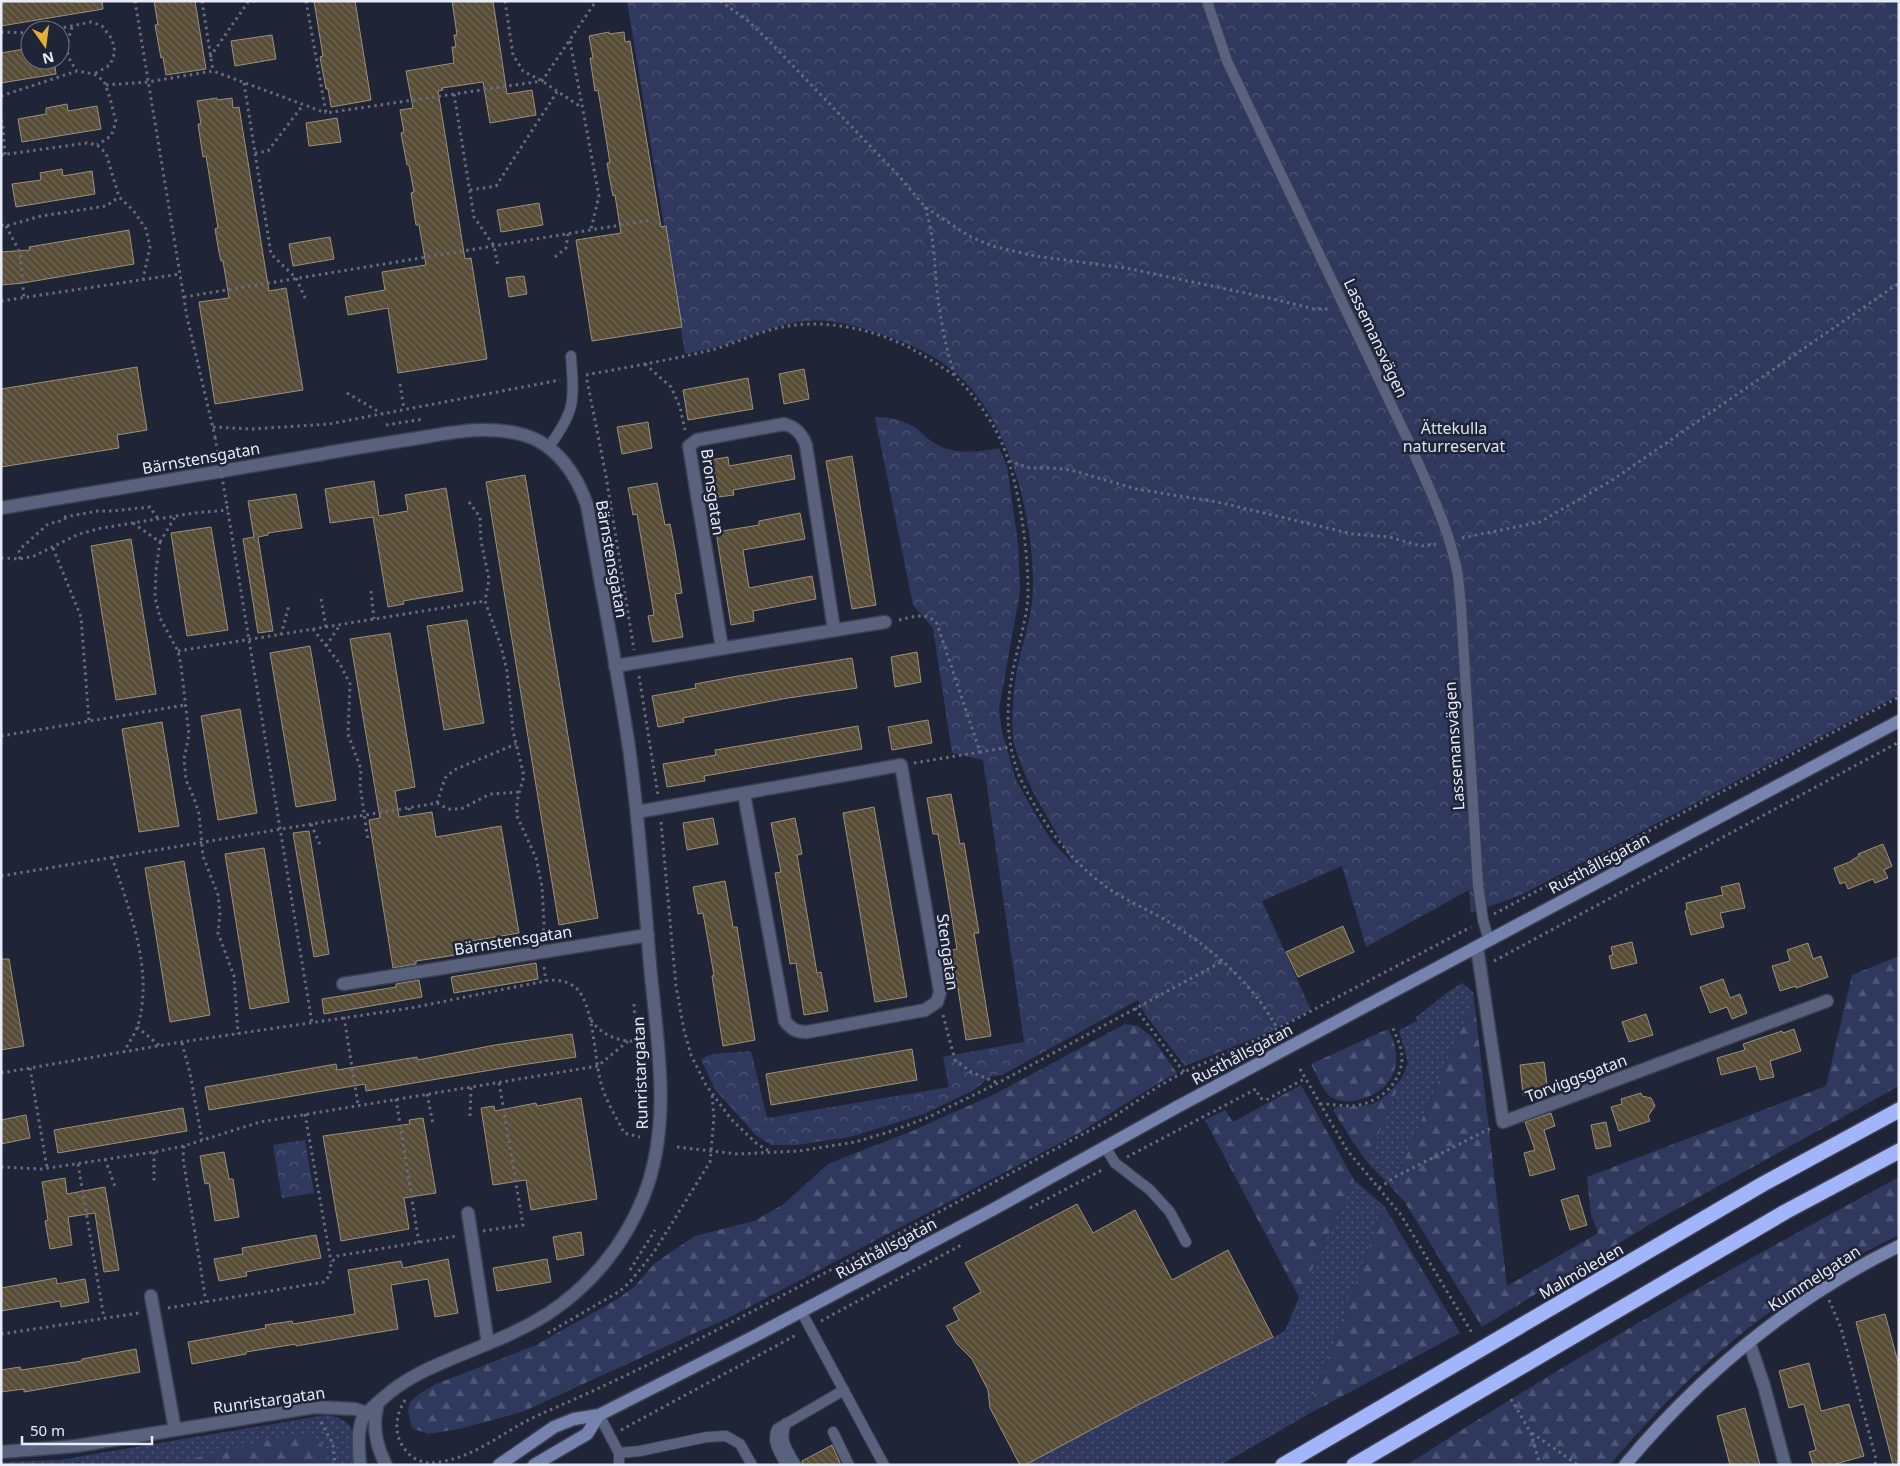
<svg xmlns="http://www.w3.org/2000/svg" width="1900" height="1466" font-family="'Noto Sans',sans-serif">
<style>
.grass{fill:url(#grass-dots)}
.forest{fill:url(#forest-firs)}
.park{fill:url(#park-crowns)}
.building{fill:url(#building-back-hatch);stroke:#9d9079}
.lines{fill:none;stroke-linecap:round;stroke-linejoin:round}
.lane-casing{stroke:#3b4052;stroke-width:12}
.street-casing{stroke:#3b4052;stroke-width:15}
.secondary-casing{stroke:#3b4052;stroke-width:15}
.highway-casing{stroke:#3b4052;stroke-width:18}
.path{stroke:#676b7d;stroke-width:3;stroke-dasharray:2.5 4;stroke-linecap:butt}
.lane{stroke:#5a617d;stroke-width:10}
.street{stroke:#5a617d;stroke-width:12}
.secondary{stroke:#7783af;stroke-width:12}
.highway{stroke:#a2b4fa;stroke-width:15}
.path-bridge{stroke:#676b7d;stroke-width:3;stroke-dasharray:2.5 4;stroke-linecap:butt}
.labels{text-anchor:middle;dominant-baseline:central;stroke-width:5;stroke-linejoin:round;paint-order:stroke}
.street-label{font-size:16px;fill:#e8ecfa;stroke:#1f2437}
.park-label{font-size:16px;fill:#dce2f5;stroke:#1f2437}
</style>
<defs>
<pattern id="grass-dots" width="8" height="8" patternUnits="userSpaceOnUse" patternTransform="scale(1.25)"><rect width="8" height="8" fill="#30395d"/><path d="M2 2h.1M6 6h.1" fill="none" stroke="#4e5675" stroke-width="1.8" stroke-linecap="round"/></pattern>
<pattern id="forest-firs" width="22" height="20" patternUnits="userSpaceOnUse" patternTransform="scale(1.25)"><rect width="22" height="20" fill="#30395d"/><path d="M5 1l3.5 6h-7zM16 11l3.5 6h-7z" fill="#4e5675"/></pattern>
<pattern id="park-crowns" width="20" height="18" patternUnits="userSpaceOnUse" patternTransform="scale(1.25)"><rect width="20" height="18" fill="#30395d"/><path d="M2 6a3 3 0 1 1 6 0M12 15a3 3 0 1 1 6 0" fill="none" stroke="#4e5675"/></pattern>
<pattern id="building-back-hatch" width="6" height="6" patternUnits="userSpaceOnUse" patternTransform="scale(1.25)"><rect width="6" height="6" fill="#574c36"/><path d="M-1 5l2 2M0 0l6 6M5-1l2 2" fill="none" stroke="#6f6654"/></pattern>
</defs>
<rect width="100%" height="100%" fill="#1f2437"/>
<path class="grass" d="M1462,983L1473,992L1474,999L1392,1188L1367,1162L1408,1063L1399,1030L1417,1021L1416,1017L1420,1014L1448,992Z
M1354,1180L1384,1206L1307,1415L1221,1465H1025L1134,1407L1285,1331L1299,1297Z
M326,1415C360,1420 353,1437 354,1465H325V1450L146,1465H1V1462L59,1460Z"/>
<path class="forest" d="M1899,956V1086L1652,1223L1482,1327L1404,1201L1392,1188L1474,999L1507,1286L1598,1233L1591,1215L1587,1177L1826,1086L1852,975Z
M1125,1024L1138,1026L1151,1036L1177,1073L1157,1084L1079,1133L728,1318L522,1412L459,1429L428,1434L412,1428L408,1410L410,1402L419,1394L436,1384L536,1345L616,1300L634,1287L655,1263L695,1236L754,1221L784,1204L828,1164L912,1131L995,1094Z
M1388,1029C1406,1061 1394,1092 1357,1100C1349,1102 1339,1102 1331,1097C1322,1091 1316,1073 1311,1064Z
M1402,1078L1367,1162L1351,1139L1333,1110L1336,1107C1372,1107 1378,1107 1402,1078Z
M1301,1085L1354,1180L1299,1297L1205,1120L1225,1110L1233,1122Z
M1899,1177V1235C1781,1291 1693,1366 1610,1465H1407C1566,1362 1732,1267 1899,1177Z
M1384,1206L1460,1333L1307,1415Z
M289,1435L307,1436L319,1440L325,1450V1465H146L182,1461Z"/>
<path class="park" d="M627,1H1899V695L1521,895L1471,913L1469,890L1366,947L1342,866L1262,901L1311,1010L1270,1032L1185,1066L1146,1016L1138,1000L1002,1075L991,1076L974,1090L924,1114L886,1126L850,1137L796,1145H771L757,1136L715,1090L701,1059L712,1054L751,1051L767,1118L949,1087L943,1057L1024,1042L983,760L952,753L933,628L913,605L875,417C889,417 904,420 916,428C923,434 930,441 938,445C957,455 979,452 999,448L1007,466L1018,543L1020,592L999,709L1002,732L1016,780L1038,819L1052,841L1073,864C1056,828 1032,797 1019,759C1017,753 1014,746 1013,739C1011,717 1013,693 1017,670C1022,644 1032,617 1033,590C1034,520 1012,425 958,375C938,357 909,343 883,335C866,329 847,323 828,321C795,318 763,331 733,342C718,348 701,350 685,354Z
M305,1140L314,1193L282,1198L273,1145Z"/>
<path class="building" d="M8,1H102L103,9L1,26V2Z
M154,1H195L206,69L166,75L163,57L161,58L155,25H158Z
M314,1H355L371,100L331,107L328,89H326L320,57L323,56Z
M452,1H493L507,94L532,90L536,115L490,123L483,82L442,88L443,90L438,91L465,259L471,258L487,359L398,373L388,308L348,315L345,297L385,290L382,272L426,265L419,225H416L411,193L414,192L409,165H407L401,133L404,132L400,110L413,108L406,71L454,63L452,47H456L454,35H457Z
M609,32V34L624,32L625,42L630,41L661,227L666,226L682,327L592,341L576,240L621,233L615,195L613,196L609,175L607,163H610L598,90L595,91L590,58H593L589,36Z
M272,35L276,59L235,66L231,41Z
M30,48V60H54L56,74L1,83V53Z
M217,98V100L232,98L233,108L239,107L269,291L286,288L303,390L215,404L199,302L229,298L223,261H221L219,252L215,229L218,228L206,156L203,157L198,124H201L197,101Z
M67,104L68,111L97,106L101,129L22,142L18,119L46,114V108Z
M337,118L341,142L309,146L306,123Z
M62,169L63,176L92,171L95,194L16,207L12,184L41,180L40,173Z
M539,203L543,225L501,232L497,210Z
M129,230L134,264L23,283L1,285V252L30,250L29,247Z
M330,237L334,259L293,266L289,244Z
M524,276L527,294L509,297L506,278Z
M137,367L147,430L117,435L119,448L1,467V389Z
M804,369L809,399L784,404L779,374Z
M748,378L753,409L688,420L683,390Z
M648,422L652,448L622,454L617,427Z
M791,455L795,479L733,490L734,495L710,498L704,461L728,457L729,466Z
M852,456L876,605L852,609L826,461Z
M525,475L598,918L559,925L486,482Z
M374,481L379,516L408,511L405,495L446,488L463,591L403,601L404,604L388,607L373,517L330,523L325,489Z
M657,483L665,525L670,524L675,550L682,593L675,594L683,637L653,642L648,616L654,615L637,514L633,515L628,488Z
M296,494L302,528L268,533V535L258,537L273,631L258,633L243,539L254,537L248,501Z
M800,513L805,539L743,550L749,588L812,576L816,599L753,611L754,621L731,625L716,532L759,525V521Z
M211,527L228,630L187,636L171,533Z
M131,539L156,694L116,700L91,546Z
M467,620L484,723L444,730L427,626Z
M390,633L415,787L395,791L399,817L432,812L436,837L501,826L519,933L454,944L456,955L416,961V964L393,968L369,820L380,818L350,639Z
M310,646L336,800L296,807L270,653Z
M917,652L921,682L895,687L891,657Z
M852,658L857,688L788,698L683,718L684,722L658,727L652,696L696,688L695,684L738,676Z
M240,709L257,813L218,820L201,716Z
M928,720L932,743L892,750L888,727Z
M162,722L179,826L139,832L122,729Z
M858,726L862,749L704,776L705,781L667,787L663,764L716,755L715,750Z
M951,794L960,844L964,843L979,933H974L991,1036L966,1040L952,950L957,949L938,834H933L927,798Z
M874,807L907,997L875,1002L843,813Z
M713,818L718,844L687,850L683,823Z
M795,818L802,854L797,855L806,908L817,973L821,972L828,1011L804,1015L796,963L790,964L784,926L775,873L781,872L771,823Z
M309,831L329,954L314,957L293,833Z
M1883,844L1892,866L1884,870L1888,878L1875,883L1873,879L1848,889L1845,882L1840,884L1834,868L1852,861V860L1859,856L1858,854Z
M264,848L289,1002L250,1009L225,854Z
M184,861L210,1015L170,1022L145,868Z
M725,881L733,927H737L755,1040L723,1046L712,976L714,975L703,913L698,914L693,887Z
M1739,883L1745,908L1720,913L1724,927L1691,935L1685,911L1687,910L1686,903L1723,895L1721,887Z
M1343,926L1354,952L1298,977L1286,952Z
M1632,942L1637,963L1612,969L1609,956L1613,955L1611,947Z
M1808,943L1813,959L1821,956L1828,977L1796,988V986L1780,991L1772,966L1790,961L1787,950Z
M1,959H9L24,1046L1,1050Z
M536,963L538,979L454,993L451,977Z
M1723,979L1730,998L1740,994L1747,1013L1732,1019L1727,1007L1710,1013L1700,987Z
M419,980L422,997L324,1014L322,999L396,987V984Z
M1646,1014L1653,1035L1629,1042L1622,1022Z
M1794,1029L1801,1051L1770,1061L1774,1077L1760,1080L1756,1066L1721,1075L1717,1058L1745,1050L1743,1044L1782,1031L1783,1033Z
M572,1034L576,1057L521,1065L366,1091L365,1084L209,1110L205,1087L336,1064L337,1070L417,1057L418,1060L495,1045Z
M912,1049L917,1080L771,1105L766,1074Z
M1544,1062L1548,1092L1523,1095L1520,1065Z
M1641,1093L1642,1096L1651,1098L1655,1106L1648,1116L1650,1121L1619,1131L1611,1107L1622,1104L1621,1099Z
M581,1098L597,1199L531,1210L526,1180L493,1185L481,1108L494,1106L495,1111L536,1103L537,1106Z
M183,1108L187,1131L58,1153L54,1130Z
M1551,1113L1555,1126L1544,1130L1555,1169L1530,1176L1524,1153L1535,1150L1525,1122Z
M26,1115L30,1138L1,1144V1120Z
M423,1118L436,1193L404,1198L409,1229L341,1241L323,1136L410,1124L409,1120Z
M1606,1122L1611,1146L1596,1149L1591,1125Z
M224,1152L229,1179H233L239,1217L215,1221L209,1183L205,1184L200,1156Z
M65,1178L67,1194L105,1187L119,1270L104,1272L95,1213L68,1217L72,1245L50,1249L45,1221L48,1220L42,1182Z
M1578,1195L1587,1225L1570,1230L1561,1200Z
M1077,1204L1093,1233L1135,1210L1172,1280L1228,1250L1273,1337L1134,1407L1025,1465H1020L990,1408L988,1390L972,1359L957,1344L946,1326L959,1320L953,1308L981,1292L965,1263Z
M581,1232L584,1255L557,1260L553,1237Z
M316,1235L321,1258L246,1272L247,1276L219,1281L214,1259L243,1254L242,1248Z
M448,1259L458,1313L435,1317L428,1279L391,1285L398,1329L296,1346V1344L246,1352V1354L192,1364L188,1342L266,1328L265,1325L292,1321L293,1324L355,1314L348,1270L401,1261L403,1268Z
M547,1259L551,1282L497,1291L493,1268Z
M56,1278L57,1284L85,1279L89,1302L61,1307L60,1301L1,1311V1288Z
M1885,1314L1899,1366V1465H1893L1856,1322Z
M136,1349L140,1372L24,1392V1389L1,1392V1370L20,1367L21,1370L82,1361V1359Z
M1809,1363L1821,1411L1849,1404L1864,1456L1832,1465H1813L1809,1452L1816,1450L1804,1404L1789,1408L1779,1371Z
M1745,1408L1760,1465H1730L1717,1416Z
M832,1445L841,1465H803L802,1461Z"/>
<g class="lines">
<defs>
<path id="lane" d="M1207,1L1227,61L1408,440C1427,484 1450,529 1458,576C1459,586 1460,597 1461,607L1478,885L1483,920L1489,941
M548,448C576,410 574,402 571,356
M1105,1147L1115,1163L1150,1190L1170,1212L1186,1242
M801,1311L884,1465
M599,1415L619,1453V1465
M786,1423C779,1440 787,1450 796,1465
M833,1432L849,1465
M619,1453L640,1451L707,1437L726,1436L740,1444L752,1465
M786,1465C780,1453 771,1442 777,1429L844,1390"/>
<path id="street" d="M1,508C108,491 215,472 322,454C354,448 387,443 419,438C454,432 489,425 524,435C556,444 577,475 587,505C601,586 617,667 629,748C639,820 644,893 650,965C657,1042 673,1124 643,1198C624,1245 591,1285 549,1313C530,1325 510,1335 489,1343C451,1360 412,1371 381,1400C374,1406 366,1412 362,1420C357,1434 359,1450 360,1465
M722,648L689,446L697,440L784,424C796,427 802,434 806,445L834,630
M615,666L885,622
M637,812L901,765L940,992L937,1002L925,1010L807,1032C796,1032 791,1029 785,1021L744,794
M1477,947L1503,1122L1827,1001
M343,984L648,935
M468,1213L488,1344
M151,1296L175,1430
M1749,1342L1764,1386L1785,1465
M377,1408C372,1426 377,1448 386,1465
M1,1452L76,1446L315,1407L355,1409L373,1415"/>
<path id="secondary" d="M499,1465L554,1427L574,1419L599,1415L751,1338L992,1210L1177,1107L1899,721
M534,1465L587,1434L599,1415
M1625,1465C1701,1374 1793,1298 1899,1246"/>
<path id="highway" d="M1283,1465L1763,1184L1899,1110
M1354,1465L1785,1212L1899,1151"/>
</defs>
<use href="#lane" class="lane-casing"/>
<use href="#street" class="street-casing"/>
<use href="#secondary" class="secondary-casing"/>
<use href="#highway" class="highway-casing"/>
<path class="path" d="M135,1L187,317L215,437
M202,1L213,71
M306,1L326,113L542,81L596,1
M505,1L513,55L523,71L542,81L581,107
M720,1L748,21L771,43L899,176L925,207L969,236L992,246L1035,256L1126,268L1269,298L1314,309H1331
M72,27C66,46 64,54 77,71
M51,30L91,22L102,26L112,39L115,52L110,65L94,74
M1,32L30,33
M570,41L599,196L591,229
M210,57L248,2L255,1
M244,83L271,254L296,278L307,302
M106,85L148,82L213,71L326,113
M454,94L474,217L494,246L498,266
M1,96L77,71L94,74L104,81L110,98L116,122L111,136L97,145
M1,120L3,127L5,155
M255,153L268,151L303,105
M1,155L87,143L97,145L106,153L119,197L133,210L146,229L150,247L143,279
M470,190L496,186L557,92
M925,207C935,238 934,266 938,298C941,322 946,349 954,373C957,380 964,385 969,391C978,402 987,415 994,427C1017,467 1027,539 1028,586C1029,614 1019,640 1014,666C1005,707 1005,746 1023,784C1042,821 1066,856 1100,882C1118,897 1141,906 1162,918C1208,945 1249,979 1276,1026
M1,225L6,226L41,216L106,206L119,197
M6,226L20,253L24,298
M555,257L566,248L568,233
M184,297L651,220
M1,301L180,274
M645,364L671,387L680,407L685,430
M586,375C628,367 670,360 712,350C737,343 762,330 788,326C831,319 882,331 919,353C931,360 943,368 954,375
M587,380L606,476L634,650
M400,384L404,409
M347,393L381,413
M386,425L424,419
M213,427L252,429L329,424L560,380
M1009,461L1030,468H1052L1071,470L1136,489L1217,502L1353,534L1389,537L1421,546L1436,544
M469,502L480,517L481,541L489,579L485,601L501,646L507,671L513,731L524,776L517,801V816L536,858L542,887L544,923L543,938
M227,506L312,1023
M64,517L98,511H112L150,507L158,519
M133,523L160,542L156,570L155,597L160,618L178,651L181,666L189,735L184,759L186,780L194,798L199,814L203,856L218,895L220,913L218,933L234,976L238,1034
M1462,538L1540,522L1611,481L1899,283
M160,542L175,517
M53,548L81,617L89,721
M1,558L20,559L34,556L79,534L102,528L194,513L228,510
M20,559L19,550L48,524L64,520L67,516
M371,591L374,619
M321,599L326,627
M899,620C912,617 928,611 937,624L980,752L1010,747
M313,629L340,664L350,684L348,734L361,769L360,785L368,840
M281,635L289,605
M326,646L340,625
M178,651L485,601
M639,676L658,795
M1,736L185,705
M914,763L980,752
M437,803L445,778L454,770L516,744
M409,808L411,819
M661,822L676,986L684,1030L691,1055L706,1085L731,1119L757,1144L771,1152
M311,824L321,847
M112,857C129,910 154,969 138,1025C135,1034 128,1044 124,1052
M1,876L437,803L448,809H461L490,794L520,792
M1494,914L1899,697
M1494,961L1899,742
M544,967L546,981
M634,1004L638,1061
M1135,1008L1184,1072
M943,1015L955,1060L971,1072L998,1083
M344,1017L358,1105
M591,1020C601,1034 616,1041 633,1041
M137,1027L160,1046
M182,1043L190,1073L202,1140
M30,1068L47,1168
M1300,1069L1347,1150L1401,1215L1472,1333
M1,1073L181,1042L411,1008L550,980C560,980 571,982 578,990C595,1010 594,1062 602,1087C607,1103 617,1118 624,1133L640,1137
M427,1094L433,1124
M396,1099L419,1243
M1320,1104C1331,1104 1342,1106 1352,1106C1378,1104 1403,1083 1402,1056C1401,1045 1396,1036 1392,1026
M305,1114L331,1262
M470,1116L471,1087
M184,1146L183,1158L206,1302
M677,1147L738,1154L799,1151L855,1142L892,1131L929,1117L998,1083L1223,961
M154,1152V1182
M1127,1157L1256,1089L1260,1098L1266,1100L1306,1078
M105,1159L116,1189
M78,1164L104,1318
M1,1167L42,1169L154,1152L184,1146L260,1122L598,1066L628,1041
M1379,1188L1395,1177L1491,1128
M1030,1208L1104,1169
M483,1231L523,1225L499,1082
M630,1270L655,1230
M1829,1300L1841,1328L1876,1459L1875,1465
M168,1308L324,1282L330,1275L331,1263L337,1256L457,1236
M821,1321L963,1244
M548,1333L620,1291L630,1282L654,1252L710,1162L714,1117L712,1094
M1,1334L139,1313
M1511,1399L1531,1433L1540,1465
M405,1400C394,1418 393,1438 409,1454C421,1465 434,1464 449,1460C475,1454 498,1437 521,1424C533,1417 546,1412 559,1406C637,1372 712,1333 787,1293C895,1236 1002,1178 1109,1120L1159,1086L1184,1072L1256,1040L1471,927
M321,1422L333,1444L335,1465
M621,1430L798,1334
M1532,1433L1578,1465"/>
<use href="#lane" class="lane"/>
<use href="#street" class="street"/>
<use href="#secondary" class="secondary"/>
<use href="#highway" class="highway"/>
<path class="path-bridge" d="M215,437L227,506"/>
</g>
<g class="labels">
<g class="street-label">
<text transform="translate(1376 338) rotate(65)">Lassemansvägen</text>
<text transform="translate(201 458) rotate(-10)">Bärnstensgatan</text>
<text transform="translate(713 492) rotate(82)">Bronsgatan</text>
<text transform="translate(612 559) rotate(80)">Bärnstensgatan</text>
<text transform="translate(1454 746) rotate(-94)">Lassemansvägen</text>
<text transform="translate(1599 863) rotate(-28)">Rusthållsgatan</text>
<text transform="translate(513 940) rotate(-9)">Bärnstensgatan</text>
<text transform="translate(948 952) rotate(82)">Stengatan</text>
<text transform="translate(1242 1054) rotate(-28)">Rusthållsgatan</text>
<text transform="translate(640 1073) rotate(-92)">Runristargatan</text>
<text transform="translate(1576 1078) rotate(-21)">Torviggsgatan</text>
<text transform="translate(886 1248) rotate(-28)">Rusthållsgatan</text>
<text transform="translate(1581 1271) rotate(-30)">Malmöleden</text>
<text transform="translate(1814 1278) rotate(-33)">Kummelgatan</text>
<text transform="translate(269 1400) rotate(-8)">Runristargatan</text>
</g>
<g class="park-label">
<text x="1454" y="428">Ättekulla<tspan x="1454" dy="18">naturreservat</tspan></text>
</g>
</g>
<rect width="1900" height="1466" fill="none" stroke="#e8ecfa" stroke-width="5"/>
<g transform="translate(45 45) rotate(166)"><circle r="24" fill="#1f2437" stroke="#6f7485"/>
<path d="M0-4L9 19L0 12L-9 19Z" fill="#e3ae35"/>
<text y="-8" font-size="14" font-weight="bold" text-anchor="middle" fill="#e8ecfa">N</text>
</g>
<path d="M22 1436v8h130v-8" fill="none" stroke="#e8ecfa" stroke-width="2.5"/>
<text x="30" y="1436" font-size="15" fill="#e8ecfa" stroke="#1f2437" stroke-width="4" paint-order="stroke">50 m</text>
</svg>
